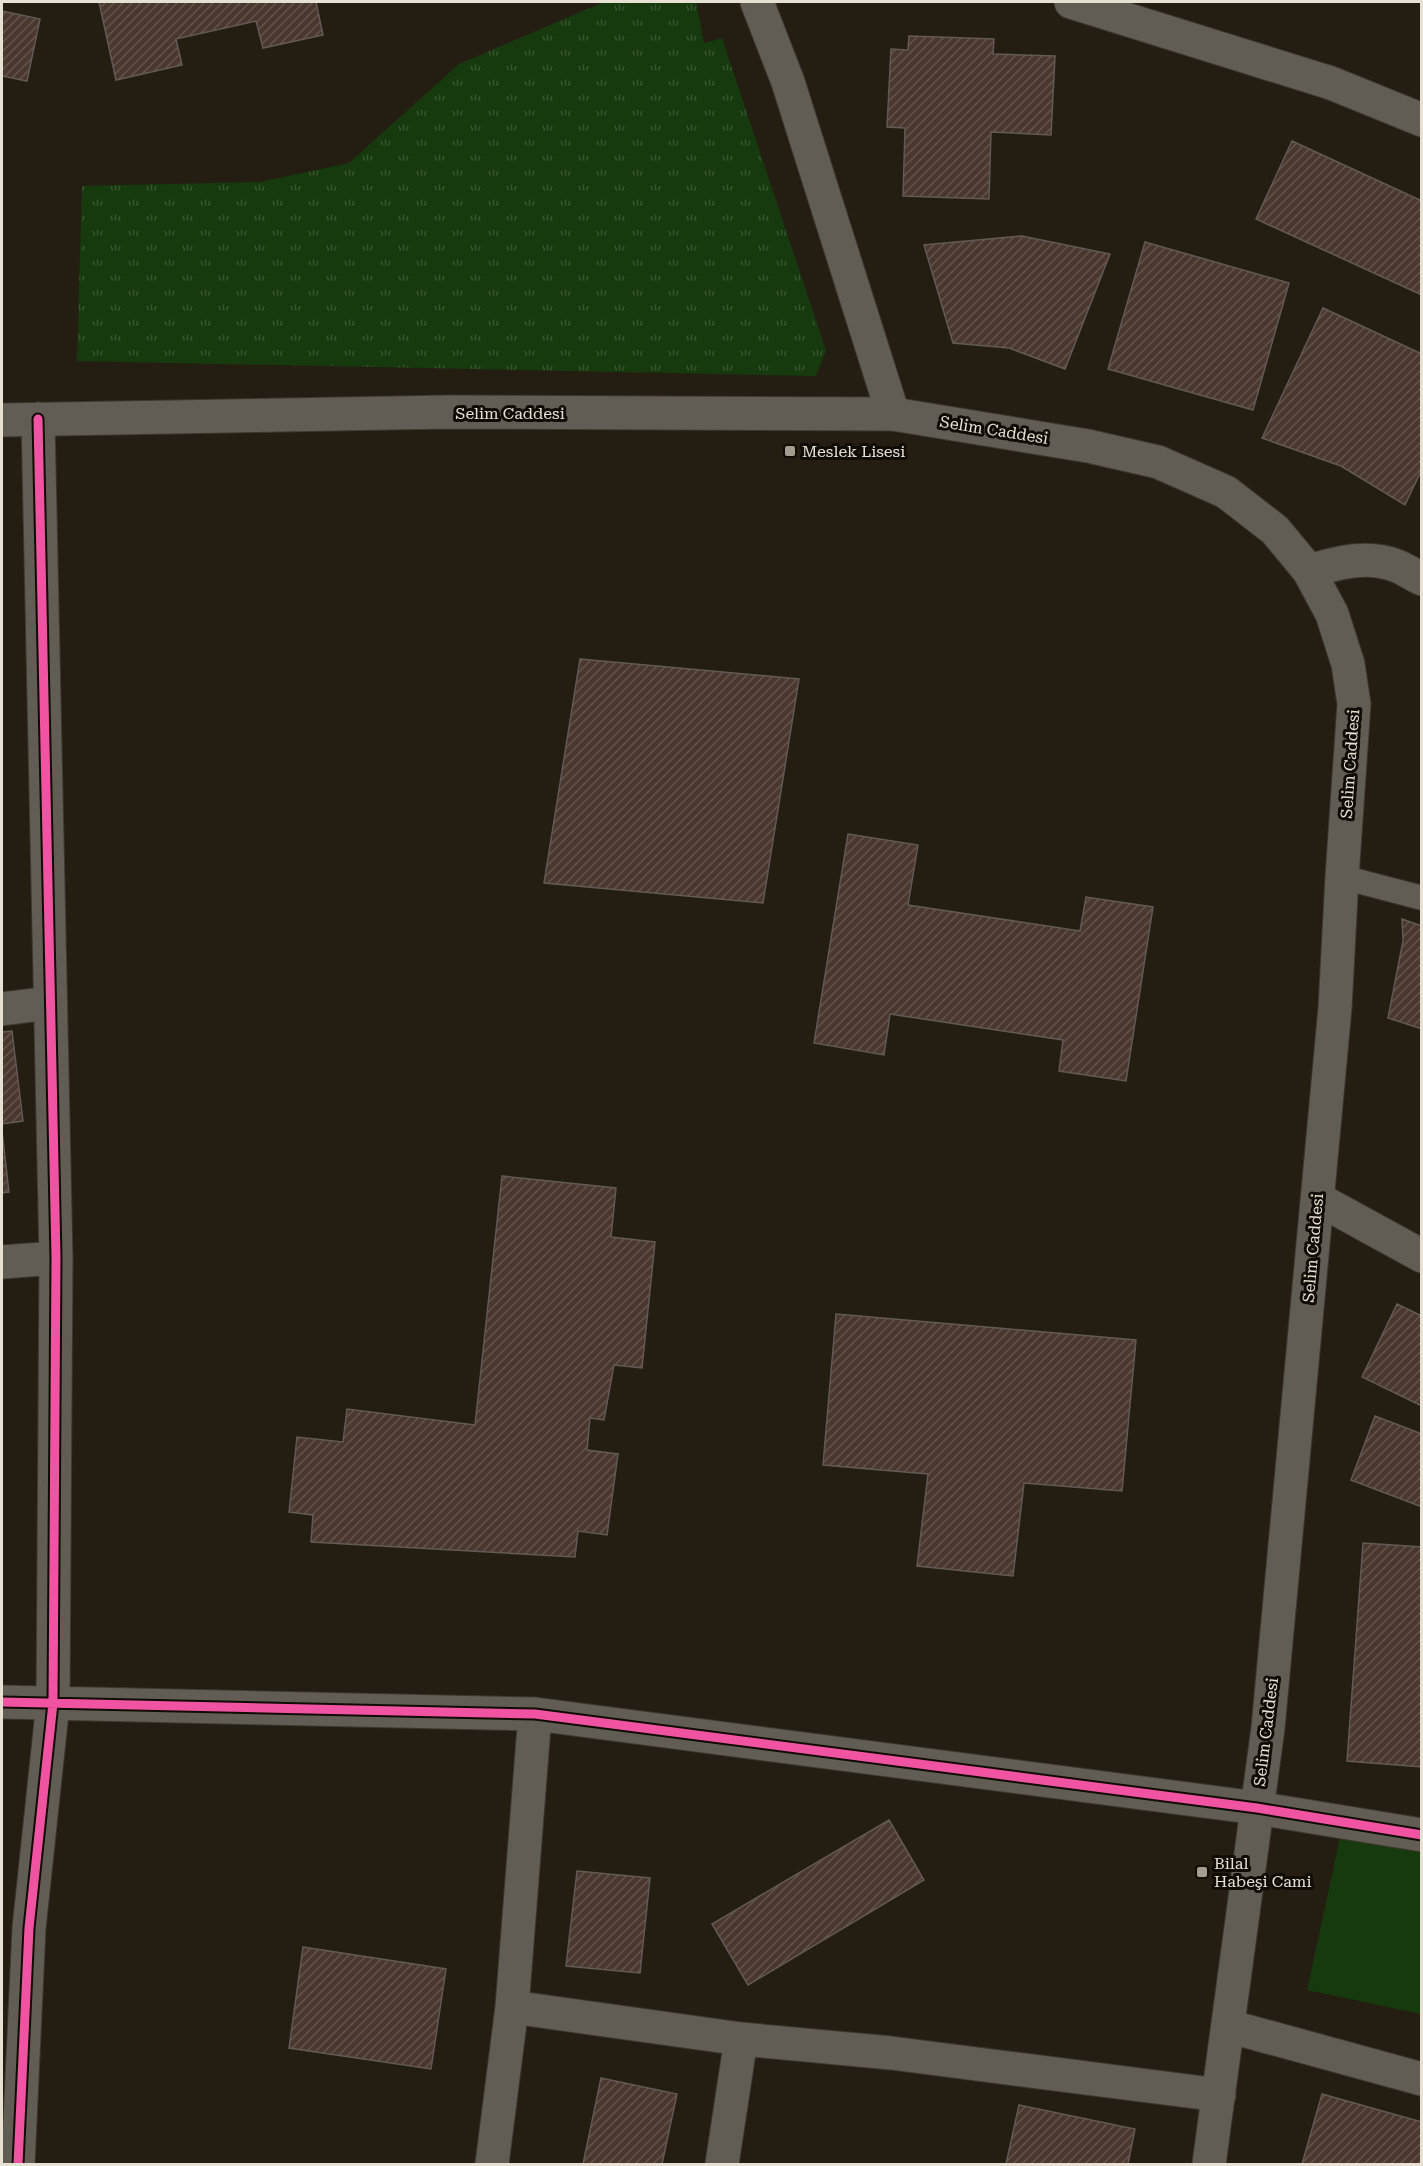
<svg xmlns="http://www.w3.org/2000/svg" width="1423" height="2166" font-family="'Roboto Serif',serif">
<style>
.green{fill:#16390d}
.park{fill:url(#park-tufts)}
.building{fill:url(#building-hatch);stroke:#635a54;stroke-width:1.5}
.lines{fill:none;stroke-linecap:round;stroke-linejoin:round}
.lane-casing{stroke:#3d382f;stroke-width:26}
.street-casing{stroke:#3d382f;stroke-width:35}
.secondary-casing{stroke:#3d382f;stroke-width:35}
.lane{stroke:#615d54;stroke-width:24}
.street{stroke:#615d54;stroke-width:33}
.secondary{stroke:#615d54;stroke-width:33}
.cycleway-casing{stroke:#100c04;stroke-width:13}
.cycleway{stroke:#f153a3;stroke-width:9}
.poi-dot{fill:#a39d8f;stroke:#100c04;stroke-width:2}
.labels{text-anchor:middle;dominant-baseline:central;stroke-width:6;stroke-linejoin:round;paint-order:stroke}
.street-label{font-size:16px;fill:#e7e1d3;stroke:#100c04}
.poi-label{font-size:16px;fill:#e7e1d3;stroke:#100c04;text-anchor:start}
</style>
<defs>
<pattern id="park-tufts" width="24" height="20" patternUnits="userSpaceOnUse" patternTransform="scale(1.5)"><rect width="24" height="20" fill="#16390d"/><path d="M3 7l-1-3M5 7V3M7 7l1-3M15 17l-1-3M17 17v-4M19 17l1-3" fill="none" stroke="#38552f"/></pattern>
<pattern id="building-hatch" width="6" height="6" patternUnits="userSpaceOnUse" patternTransform="scale(1.5)"><rect width="6" height="6" fill="#4a372e"/><path d="M-1 1l2-2M0 6l6-6M5 7l2-2" fill="none" stroke="#64544b"/></pattern>
</defs>
<rect width="100%" height="100%" fill="#241e12"/>
<path class="green" d="M1341,1833L1421,1850V2014L1307,1990Z"/>
<path class="park" d="M604,2H696L704,43L722,38L826,351L816,376L77,361L82,186L260,182L349,163L459,64Z"/>
<path class="building" d="M99,2H316L323,35L263,48L256,21L176,39L182,65L116,80Z
M2,11L40,19L27,81L2,76Z
M909,36L994,39L993,54L1055,56L1051,135L991,132L989,199L903,196L905,128L887,127L891,49L908,50Z
M1292,141L1422,201V295L1256,219Z
M1022,236L1110,254L1065,369L1009,348L953,343L924,245Z
M1145,242L1289,283L1253,410L1108,369Z
M1323,308L1422,354V469L1405,505L1341,466L1262,438Z
M580,659L799,679L763,903L544,883Z
M848,834L918,845L908,905L1080,931L1086,897L1153,907L1126,1081L1059,1071L1063,1040L890,1014L884,1055L814,1043Z
M1402,919L1422,926V1029L1388,1018L1403,941Z
M12,1031L23,1121L2,1124V1032Z
M2,1131L9,1192L2,1193Z
M502,1176L616,1188L611,1237L655,1242L642,1368L614,1365L604,1420L590,1418L587,1450L618,1454L607,1535L578,1531L575,1557L311,1542L313,1515L289,1512L297,1437L343,1442L347,1409L475,1425Z
M1397,1304L1422,1316V1406L1362,1377Z
M836,1314L1136,1340L1122,1491L1024,1483L1013,1576L917,1566L928,1474L823,1465Z
M1375,1416L1422,1434V1507L1351,1480Z
M1363,1543L1422,1547V1767L1347,1761Z
M889,1820L924,1880L748,1985L712,1924Z
M577,1871L650,1878L640,1973L566,1966Z
M303,1947L446,1969L431,2069L289,2048Z
M601,2078L677,2094L662,2164H583Z
M1322,2094L1422,2122V2164H1302Z
M1019,2105L1135,2129L1128,2164H1006Z"/>
<g class="lines">
<defs>
<path id="lane" d="M1342,877L1422,898"/>
<path id="street" d="M757,2L788,82L893,414
M1071,2L1331,83L1422,120
M1309,571C1338,563 1367,554 1397,566C1405,569 1413,575 1422,579
M2,1009L50,1003
M1318,1199L1422,1256
M2,1262L56,1258
M2,1702L535,1714L1257,1808L1422,1835
M512,2007L741,2039L891,2053L1219,2095
M1228,2026L1422,2079
M18,2164L29,1928L53,1703L56,1258L38,419
M492,2164L512,2007L535,1714
M722,2164L741,2039"/>
<path id="secondary" d="M2,420L448,412L893,414L1088,446L1158,462L1226,492L1275,530L1309,571L1332,614L1348,664L1354,704L1342,877L1335,1008L1268,1728L1209,2164"/>
</defs>
<use href="#lane" class="lane-casing"/>
<use href="#street" class="street-casing"/>
<use href="#secondary" class="secondary-casing"/>
<use href="#lane" class="lane"/>
<use href="#street" class="street"/>
<use href="#secondary" class="secondary"/>
<defs>
<path id="cycleway" d="M2,1702L535,1714L1257,1808L1422,1835
M18,2164L29,1928L53,1703L56,1258L38,419"/>
</defs>
<use href="#cycleway" class="cycleway-casing"/>
<use href="#cycleway" class="cycleway"/>
</g>
<g class="poi-dot">
<rect x="784" y="445" width="12" height="12" rx="3"/>
<rect x="1196" y="1866" width="12" height="12" rx="3"/>
</g>
<g class="labels">
<g class="street-label">
<text x="510" y="413">Selim Caddesi</text>
<text transform="translate(994 430) rotate(9)">Selim Caddesi</text>
<text transform="translate(1350 764) rotate(-86)">Selim Caddesi</text>
<text transform="translate(1313 1248) rotate(-85)">Selim Caddesi</text>
<text transform="translate(1266 1732) rotate(-83)">Selim Caddesi</text>
</g>
<g class="poi-label">
<text x="802" y="451">Meslek Lisesi</text>
<text x="1214" y="1863">Bilal<tspan x="1214" dy="18">Habeşi Cami</tspan></text>
</g>
</g>
<rect width="1423" height="2166" fill="none" stroke="#e7e1d3" stroke-width="6"/>
</svg>
